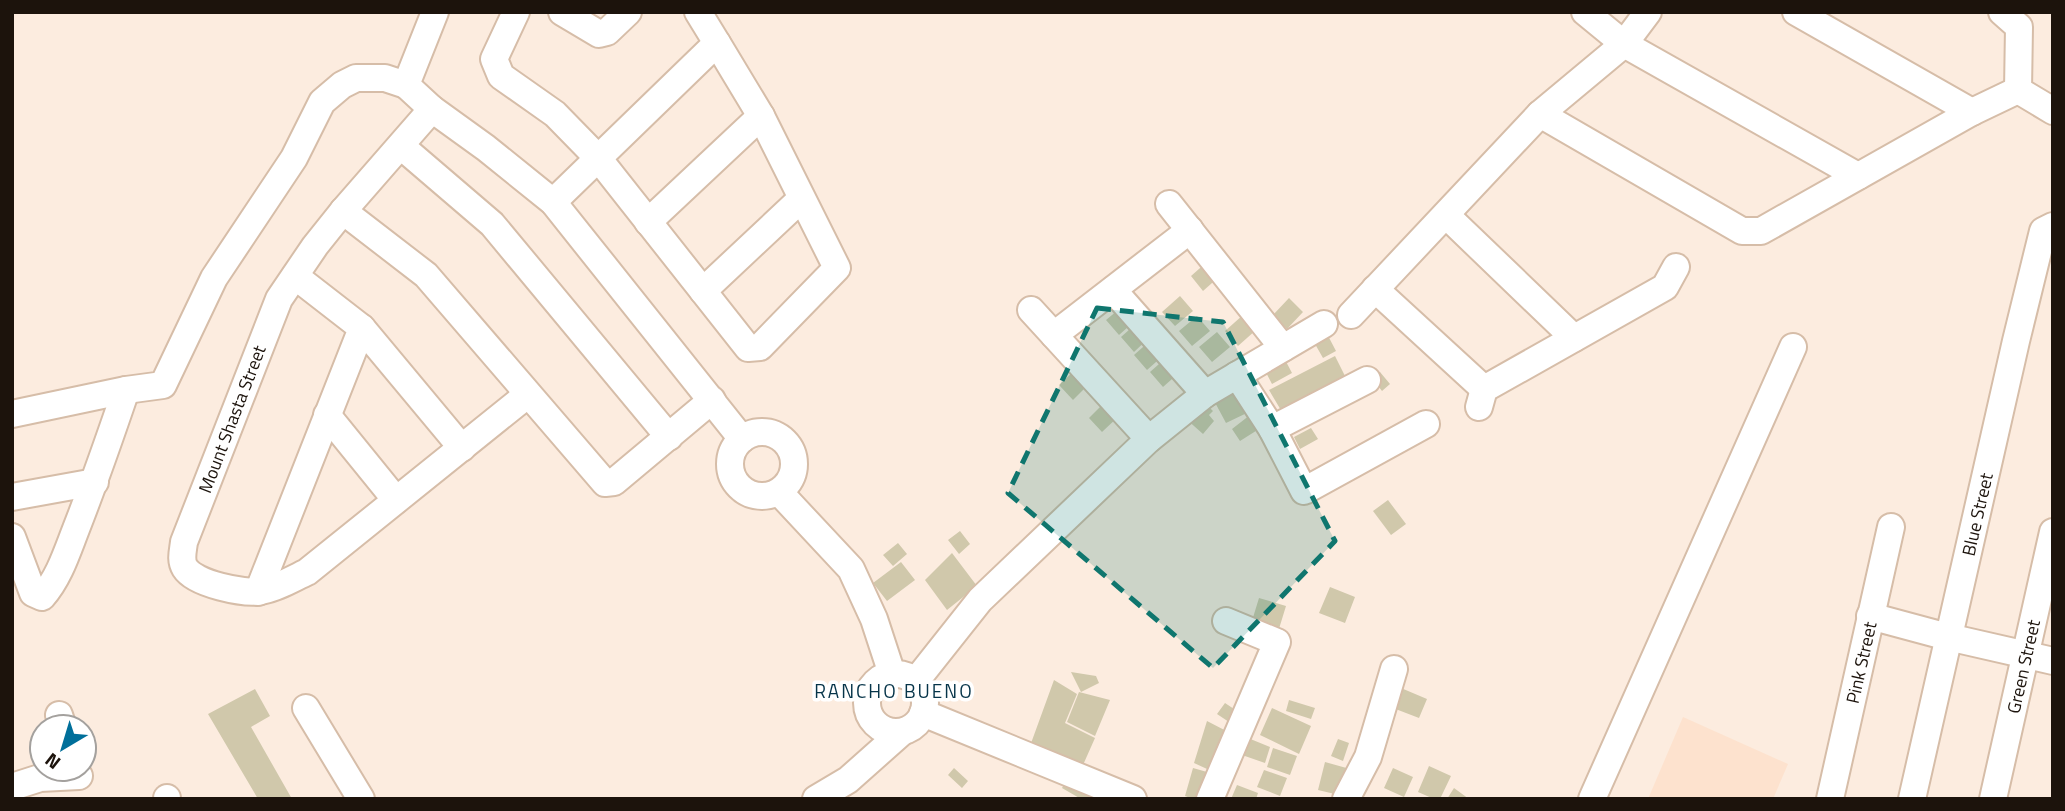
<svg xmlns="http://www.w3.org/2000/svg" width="2065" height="811" font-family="'Titillium Web',sans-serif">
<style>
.built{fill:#fde2ce}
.building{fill:#d0c8ab}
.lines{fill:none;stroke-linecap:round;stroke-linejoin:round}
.minor-casing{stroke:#d6bda8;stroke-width:30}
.minor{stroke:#fff;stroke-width:26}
.marked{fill:#0f766e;fill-opacity:0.2;stroke:#0f766e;stroke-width:5;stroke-dasharray:14 9;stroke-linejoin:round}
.labels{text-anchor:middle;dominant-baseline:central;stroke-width:7;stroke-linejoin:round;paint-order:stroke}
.street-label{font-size:18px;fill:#1c130c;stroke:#fff}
.neighbourhood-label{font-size:19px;letter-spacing:2px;fill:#063449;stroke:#fff}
</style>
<rect width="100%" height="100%" fill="#fcecdf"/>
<path class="built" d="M1683,717L1788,764L1773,799H1648Z"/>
<path class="building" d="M1208,261L1221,275L1203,291L1191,276Z
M1180,296L1193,311L1175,326L1162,312Z
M1289,298L1303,312L1287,329L1273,315Z
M1124,305L1137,319L1119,335L1106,320Z
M1243,315L1256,330L1238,346L1225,331Z
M1197,316L1210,331L1192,346L1179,331Z
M1139,321L1151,336L1134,352L1121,337Z
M1325,330L1336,351L1323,358L1311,337Z
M1217,332L1230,347L1212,362L1199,347Z
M1152,339L1165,354L1147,370L1134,355Z
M1281,352L1292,373L1272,384L1261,363Z
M1168,356L1181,371L1163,387L1150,372Z
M1335,356L1346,378L1282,412L1269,390Z
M1076,369L1090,383L1073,400L1059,385Z
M1380,372L1390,384L1382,391L1372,378Z
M1235,383L1251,411L1226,423L1211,395Z
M1201,399L1213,411L1209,415L1214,421L1203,434L1185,418Z
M1106,401L1119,416L1102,432L1089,418Z
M1250,415L1259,429L1240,441L1232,429Z
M1311,428L1318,439L1300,449L1294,437Z
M1388,500L1406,524L1391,535L1373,511Z
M960,531L970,544L959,554L948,540Z
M898,543L907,554L893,566L883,555Z
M952,553L977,586L947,610L925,580Z
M901,562L915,580L887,601L873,583Z
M1330,587L1355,597L1345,623L1319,613Z
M1259,598L1286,606L1278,632L1251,624Z
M1071,672L1096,676L1099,683L1081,692Z
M1054,680L1077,694L1065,723L1095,738L1083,765L1030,746Z
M1401,688L1427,699L1419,718L1393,708Z
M255,689L270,716L251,727L292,799H258L208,714Z
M1079,692L1110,700L1095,736L1067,722Z
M1289,700L1315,708L1311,719L1286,711Z
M1225,703L1243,715L1235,726L1217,714Z
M1272,708L1311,726L1299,754L1260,735Z
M1207,721L1234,735L1218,774L1194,763Z
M1248,738L1270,747L1265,763L1242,755Z
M1338,739L1349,743L1343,761L1331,756Z
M1273,748L1297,756L1290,775L1267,767Z
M1325,762L1350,769L1343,796L1318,790Z
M1429,766L1451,776L1440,799H1434L1418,792Z
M954,768L968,781L962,788L948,775Z
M1193,768L1221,776L1214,799H1193L1185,796Z
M1393,768L1413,777L1404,797L1384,788Z
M1264,770L1287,778L1280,796L1257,787Z
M1067,779L1093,795L1090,799H1081L1062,788Z
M1237,785L1258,793L1256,799H1231Z
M1454,788L1469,799H1447Z"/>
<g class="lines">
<defs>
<g id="minor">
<path d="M435,12L406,85L432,109L486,148L553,202L742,439"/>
<path d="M516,12L494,59L501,76L555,114L598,158L748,348L760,347L837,268L761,116L717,43"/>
<path d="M562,12L599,34L607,32L628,12"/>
<path d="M1585,12L1624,44L1858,176"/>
<path d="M1796,12L1972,112"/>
<path d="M2002,12L2019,27L2018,90L2053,111"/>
<path d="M432,109L343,211L315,246L279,299L184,542C183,551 180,560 185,568C195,584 244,594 261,591C278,588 292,579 307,572L527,395"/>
<path d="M1540,114L1742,231H1761L1972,112L2018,90"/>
<path d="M401,146L492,224L669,437"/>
<path d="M553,202L717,43L698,12"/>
<path d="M1169,204L1283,348"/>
<path d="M343,211L426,275L605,483L614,482L712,400"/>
<path d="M1446,215L1574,338"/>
<path d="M648,222L761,116"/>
<path d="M1375,289L1484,389"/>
<path d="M1113,290L1205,394"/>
<path d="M703,291L801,199"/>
<path d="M1031,310L1149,439"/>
<path d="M1351,315L1540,114L1624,44L1648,12"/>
<path d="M362,328L462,448"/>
<path d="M1054,335L1190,230"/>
<path d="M1237,375L1272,429L1304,491L1426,424"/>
<path d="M1479,407L1484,389L1665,287L1676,267"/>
<path d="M12,414L126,390L163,385L214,278L294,158L322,102L342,85L356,78H385L406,85"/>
<path d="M327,415L396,500"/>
<path d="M1272,429L1367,380"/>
<circle cx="762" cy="464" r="32"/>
<path d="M779,492L851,569L874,619L892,674"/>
<path d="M12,497L95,482"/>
<path d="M12,537L33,593L42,597C59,578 67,552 76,529C94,483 110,437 126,390"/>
<path d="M258,592L362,328L295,276"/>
<path d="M1870,616L1948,637L2053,661"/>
<circle cx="896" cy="703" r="29"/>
<path d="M915,682L980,600L1149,439L1205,394L1324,324"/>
<path d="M306,708L361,799"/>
<path d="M923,713L1133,799"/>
<path d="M59,715L63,727"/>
<path d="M12,787L40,778L79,776"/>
<path d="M167,798V799"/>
<path d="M816,799L848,780L902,732"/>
<path d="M1210,799L1277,642L1226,621"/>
<path d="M1346,799L1368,757L1394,669"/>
<path d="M1592,799L1793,347"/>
<path id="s1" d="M1830,799L1891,527"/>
<path id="s2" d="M1912,799L2016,341L2043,231L2053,226"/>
<path id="s3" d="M1993,799L2053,532"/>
</g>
</defs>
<use href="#minor" class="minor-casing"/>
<use href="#minor" class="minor"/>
</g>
<path class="marked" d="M1097,308L1223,322L1335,541L1213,668L1008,493Z"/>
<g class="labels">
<g class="street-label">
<text transform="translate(232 419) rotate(-69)">Mount Shasta Street</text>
<text stroke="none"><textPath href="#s2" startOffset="292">Blue Street</textPath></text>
<text stroke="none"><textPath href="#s1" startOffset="140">Pink Street</textPath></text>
<text stroke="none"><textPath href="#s3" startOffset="136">Green Street</textPath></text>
</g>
<g class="neighbourhood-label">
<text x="894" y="690">RANCHO BUENO</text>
</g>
</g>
<rect width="2065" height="811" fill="none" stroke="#1c130c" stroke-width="28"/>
<g transform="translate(63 748) rotate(218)"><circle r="33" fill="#ffffff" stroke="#a4a19e" stroke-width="2"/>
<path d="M0-5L12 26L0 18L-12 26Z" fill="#006f9a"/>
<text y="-10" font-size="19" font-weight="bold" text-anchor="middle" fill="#1c130c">N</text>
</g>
</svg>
